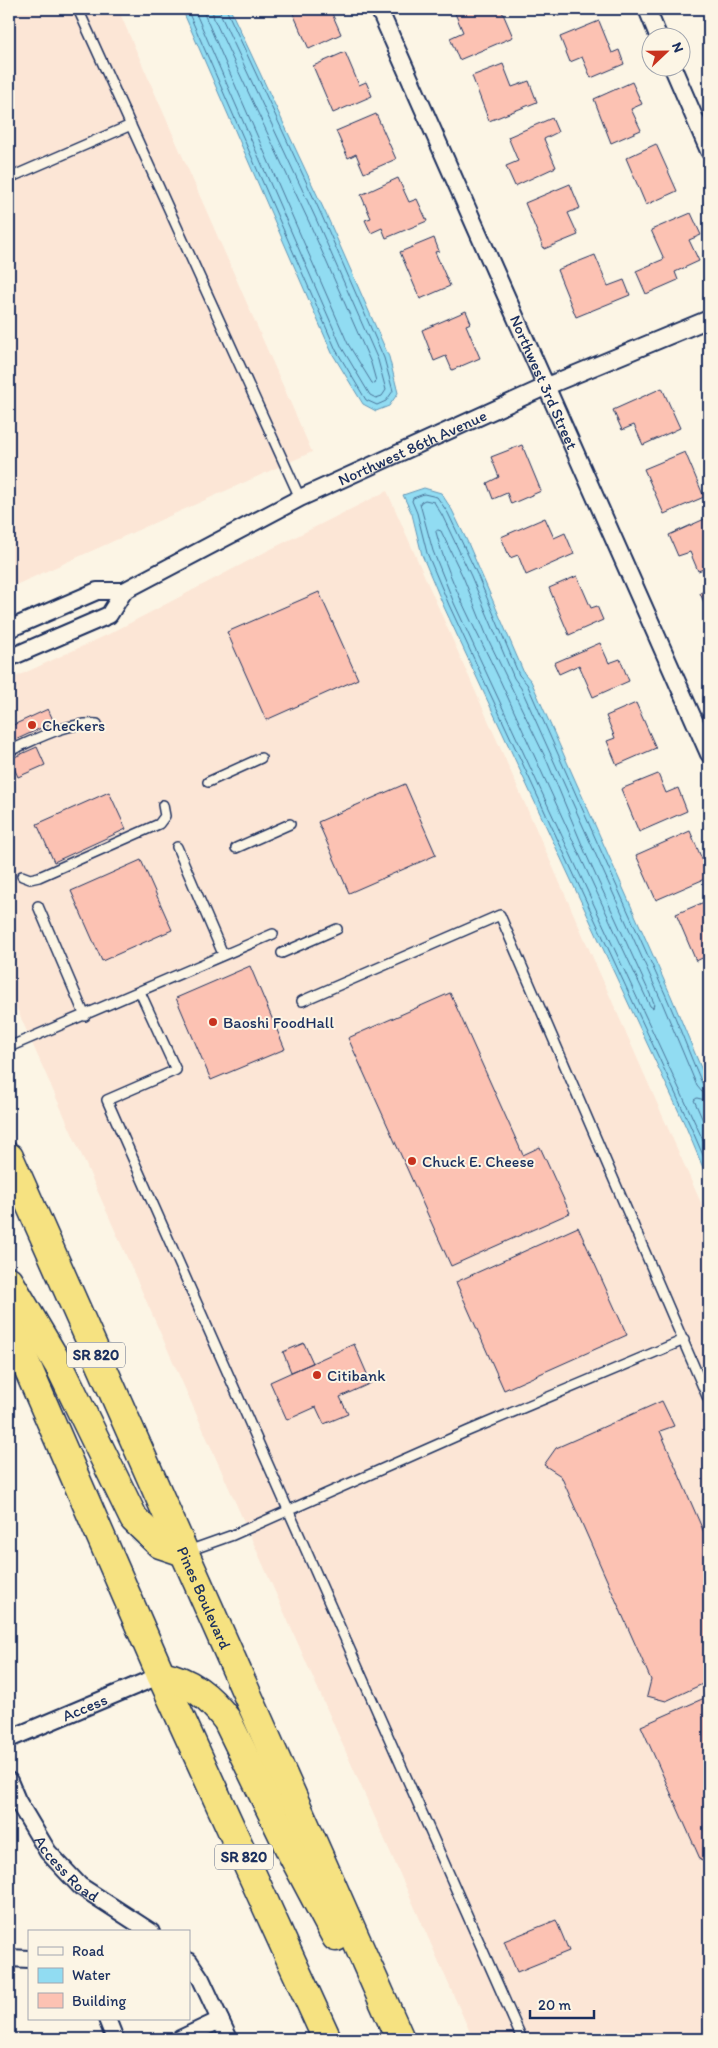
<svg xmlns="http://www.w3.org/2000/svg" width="718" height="2048" font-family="Itim,sans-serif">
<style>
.built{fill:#fce6d6}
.water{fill:#91dcf2;stroke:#6297b7}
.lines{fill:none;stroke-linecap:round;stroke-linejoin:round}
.shore{stroke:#4a7499;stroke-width:1}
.building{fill:#fcc2b3;stroke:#1b2f5e}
.service-casing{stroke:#1b2f5e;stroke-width:12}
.minor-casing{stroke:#1b2f5e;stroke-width:20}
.trunk-casing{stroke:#1b2f5e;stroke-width:31}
.service{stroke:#fcf5e5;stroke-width:9}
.minor{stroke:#fcf5e5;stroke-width:16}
.trunk{stroke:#f6e281;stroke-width:28}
.poi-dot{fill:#c8321e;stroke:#fcf5e5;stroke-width:2}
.labels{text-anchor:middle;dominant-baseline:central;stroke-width:4;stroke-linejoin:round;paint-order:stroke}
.shield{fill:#fcf5e5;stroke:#5e6a86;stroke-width:1}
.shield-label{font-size:15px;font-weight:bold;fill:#1b2f5e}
.street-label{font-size:16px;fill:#1b2f5e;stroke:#fcf5e5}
.poi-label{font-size:16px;fill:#1b2f5e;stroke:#fcf5e5;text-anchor:start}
</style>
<rect width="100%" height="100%" fill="#fcf5e5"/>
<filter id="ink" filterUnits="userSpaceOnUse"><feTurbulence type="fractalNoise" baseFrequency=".02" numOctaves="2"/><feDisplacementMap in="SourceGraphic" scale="10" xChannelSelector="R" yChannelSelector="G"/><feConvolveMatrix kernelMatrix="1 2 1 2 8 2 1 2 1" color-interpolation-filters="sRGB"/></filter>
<g filter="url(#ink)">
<path class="built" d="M9,9H118L312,452L9,588Z
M387,491L709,1221V2039H473L9,991V680L109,634L267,551Z"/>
<path class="water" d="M182,9H230L326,214L389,357L398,393L389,406L376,411L363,404L332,353Z
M424,488L441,493L452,510L468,543L524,673L531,681L671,996L709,1087V1182L686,1127L444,607L422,555L412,514L403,495Z"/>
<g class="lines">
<path class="shore" d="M187,9L336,350L366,400L377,405L386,401L393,391L384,358L322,216L226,9
M194,9L342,348L370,395L376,398L382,396L386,390L378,360L316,219L221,16L220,9
M202,9L348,344L372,383L375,384L376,381L371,363L309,222L214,19L212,9
M438,530L441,531L464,579L488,639L547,761L585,852L654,1003L653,1008L650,1006C600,901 552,795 504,689C481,638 450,587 436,532Z
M709,1087L702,1083C689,1054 679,1025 666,996C619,892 573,788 527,684L519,675L477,574L448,513L437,497L424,494L413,498L412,501L417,513L427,553L449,605L690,1125L709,1169
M709,1093L702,1092L697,1086L661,1000L521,688L514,678L471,576L442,515L434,502L425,500L421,502L420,504L433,551L454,603L709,1153
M709,1101L697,1098L694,1100L709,1134"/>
</g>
<path class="building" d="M291,9H330L341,34L309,49Z
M459,9H501L513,37L459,60L450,38L463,32L454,11Z
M555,9H576L558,16Z
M599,21L612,53L619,50L624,64L591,78L582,57L570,62L560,37Z
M345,52L359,85L366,82L372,96L333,113L313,66Z
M503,64L512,87L529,81L537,102L489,121L472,76Z
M632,82L642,104L631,109L641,130L611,143L594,99Z
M376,114L396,159L364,173L356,154L348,158L336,131Z
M552,118L558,132L544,139L556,167L515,186L506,166L518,161L508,137Z
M656,144L677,191L646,205L626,158Z
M398,178L409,202L417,199L427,221L386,238L382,228L371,233L365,220L371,218L361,195Z
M570,184L580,208L568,213L578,235L544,249L525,203Z
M691,213L701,235L689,240L699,261L675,272L678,280L646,294L636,271L664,259L651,230Z
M434,238L439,251L435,252L450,286L420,299L400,252Z
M595,255L608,286L624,280L630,295L576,317L557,270Z
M466,311L471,323L466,325L480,358L452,370L446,356L434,361L422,330Z
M662,388L680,428L643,445L634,425L622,430L613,410Z
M522,445L541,491L511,504L507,493L493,499L487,483L499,477L491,457Z
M685,452L704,497L664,514L644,469Z
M709,517V567L698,571L690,552L678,556L669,535Z
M545,518L554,538L565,533L574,554L526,575L518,555L510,558L501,537Z
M577,576L591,608L597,606L603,620L569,635L549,588Z
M709,589V614L700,593Z
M319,592L358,679L266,720L227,632Z
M600,643L609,663L620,659L629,681L593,697L579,665L559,674L554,663Z
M636,703L656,748L617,765L607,741L615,738L606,716Z
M48,709L54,722L9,743V727Z
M37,747L45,765L18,777L10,759Z
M658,774L666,793L678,788L687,811L639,832L621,789Z
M405,784L436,855L349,893L318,822Z
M109,792L126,829L54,862L37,824Z
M690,831L704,864L709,861V877L656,900L636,855Z
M141,860L172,930L102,961L71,891Z
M709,900V955L696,961L676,914Z
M250,966L285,1049L211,1080L176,998Z
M450,993L523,1155L540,1147L570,1213L451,1266L348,1038Z
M578,1227L627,1335L504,1390L456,1282Z
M304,1343L313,1363L291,1372L283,1352Z
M354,1344L371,1383L340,1397L348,1414L324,1424L316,1407L287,1420L270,1382Z
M662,1401L674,1426L660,1431L709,1544V1681L666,1701L647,1696L651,1680L561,1476L544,1465L556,1448Z
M709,1696V1857L701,1861L641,1726Z
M556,1920L569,1951L517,1972L504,1941Z"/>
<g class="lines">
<defs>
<path id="service" d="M78,9L300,498
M9,178L131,125
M9,751C37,739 66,722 97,724
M208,782L261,758
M177,847L223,954
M236,848L290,824
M22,876L30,879L39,877L159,824L165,816L163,805
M38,906L85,1016
M282,953L337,929
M140,992L176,1070L107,1100L522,2039
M302,1001L500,915L709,1401
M9,1047L273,934
M188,1551L233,1535L468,1431L684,1340"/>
<g id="minor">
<path id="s1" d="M379,9L709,754"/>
<path d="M647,9L659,38"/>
<path d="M673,68L709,151"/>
<path id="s2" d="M9,629L97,591H124L300,498L547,386L709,319"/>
<path d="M9,658L109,615L124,591"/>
<path id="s3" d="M9,1739L161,1675"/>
<path id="s4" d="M9,1781L17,1800L48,1852L80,1886L151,1932"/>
<path d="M9,1958L29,1959"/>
<path d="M189,1961L201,1979L229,2039"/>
<path d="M107,2019L115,2039"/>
<path d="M180,2039L220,2020"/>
</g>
<g id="trunk">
<path id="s5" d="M9,1157L400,2039"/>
<path d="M9,1281L61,1369L134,1519L160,1544L184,1552"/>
<path d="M9,1325L161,1675L327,2039"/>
<path d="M161,1675C190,1681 209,1696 227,1720L292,1854L336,1937"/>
</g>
</defs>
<use href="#service" class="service-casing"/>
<use href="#minor" class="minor-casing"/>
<use href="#trunk" class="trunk-casing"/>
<use href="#service" class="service"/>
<use href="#minor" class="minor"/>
<use href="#trunk" class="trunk"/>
</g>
</g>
<g class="poi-dot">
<circle cx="32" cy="725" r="5"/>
<circle cx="213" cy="1022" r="5"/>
<circle cx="412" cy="1161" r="5"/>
<circle cx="317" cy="1375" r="5"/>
</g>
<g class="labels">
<g class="shield">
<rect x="67" y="1342.5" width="58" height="25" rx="4"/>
<rect x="215" y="1844.5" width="58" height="25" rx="4"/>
</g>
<g class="shield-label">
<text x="96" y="1355">SR 820</text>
<text x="244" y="1857">SR 820</text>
</g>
<g class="street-label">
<text stroke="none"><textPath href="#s1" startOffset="408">Northwest 3rd Street</textPath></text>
<text stroke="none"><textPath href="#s2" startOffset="445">Northwest 86th Avenue</textPath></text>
<text stroke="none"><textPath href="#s5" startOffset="482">Pines Boulevard</textPath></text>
<text stroke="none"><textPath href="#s3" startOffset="82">Access</textPath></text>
<text stroke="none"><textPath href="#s4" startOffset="106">Access Road</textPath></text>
</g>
<g class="poi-label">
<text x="42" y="725">Checkers</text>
<text x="223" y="1022">Baoshi FoodHall</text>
<text x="422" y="1161">Chuck E. Cheese</text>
<text x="327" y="1375">Citibank</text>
</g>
</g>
<rect width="718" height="2048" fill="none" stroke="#fcf5e5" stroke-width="30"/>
<rect x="15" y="15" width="688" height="2018" fill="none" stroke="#1b2f5e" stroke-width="2" filter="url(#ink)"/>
<rect x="28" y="1930" width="162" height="90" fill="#fcf5e5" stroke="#a2a6af"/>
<rect x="38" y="1947" width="25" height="8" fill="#fcf5e5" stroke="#a2a6af"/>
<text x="72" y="1956" font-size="15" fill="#1b2f5e">Road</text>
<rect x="38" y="1968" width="25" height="15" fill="#91dcf2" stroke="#a2a6af"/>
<text x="72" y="1980" font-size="15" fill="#1b2f5e">Water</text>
<rect x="38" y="1993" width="25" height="15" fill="#fcc2b3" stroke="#a2a6af"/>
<text x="72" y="2006" font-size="15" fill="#1b2f5e">Building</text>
<g transform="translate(666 52) rotate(68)"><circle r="24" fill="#fcf5e5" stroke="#a2a6af"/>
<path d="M0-4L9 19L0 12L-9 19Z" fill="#c8321e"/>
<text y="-8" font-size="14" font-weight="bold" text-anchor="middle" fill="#1b2f5e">N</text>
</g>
<path d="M530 2010v8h64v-8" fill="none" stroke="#1b2f5e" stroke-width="2.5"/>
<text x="538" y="2010" font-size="15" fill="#1b2f5e" stroke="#fcf5e5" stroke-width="4" paint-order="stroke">20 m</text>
</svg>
